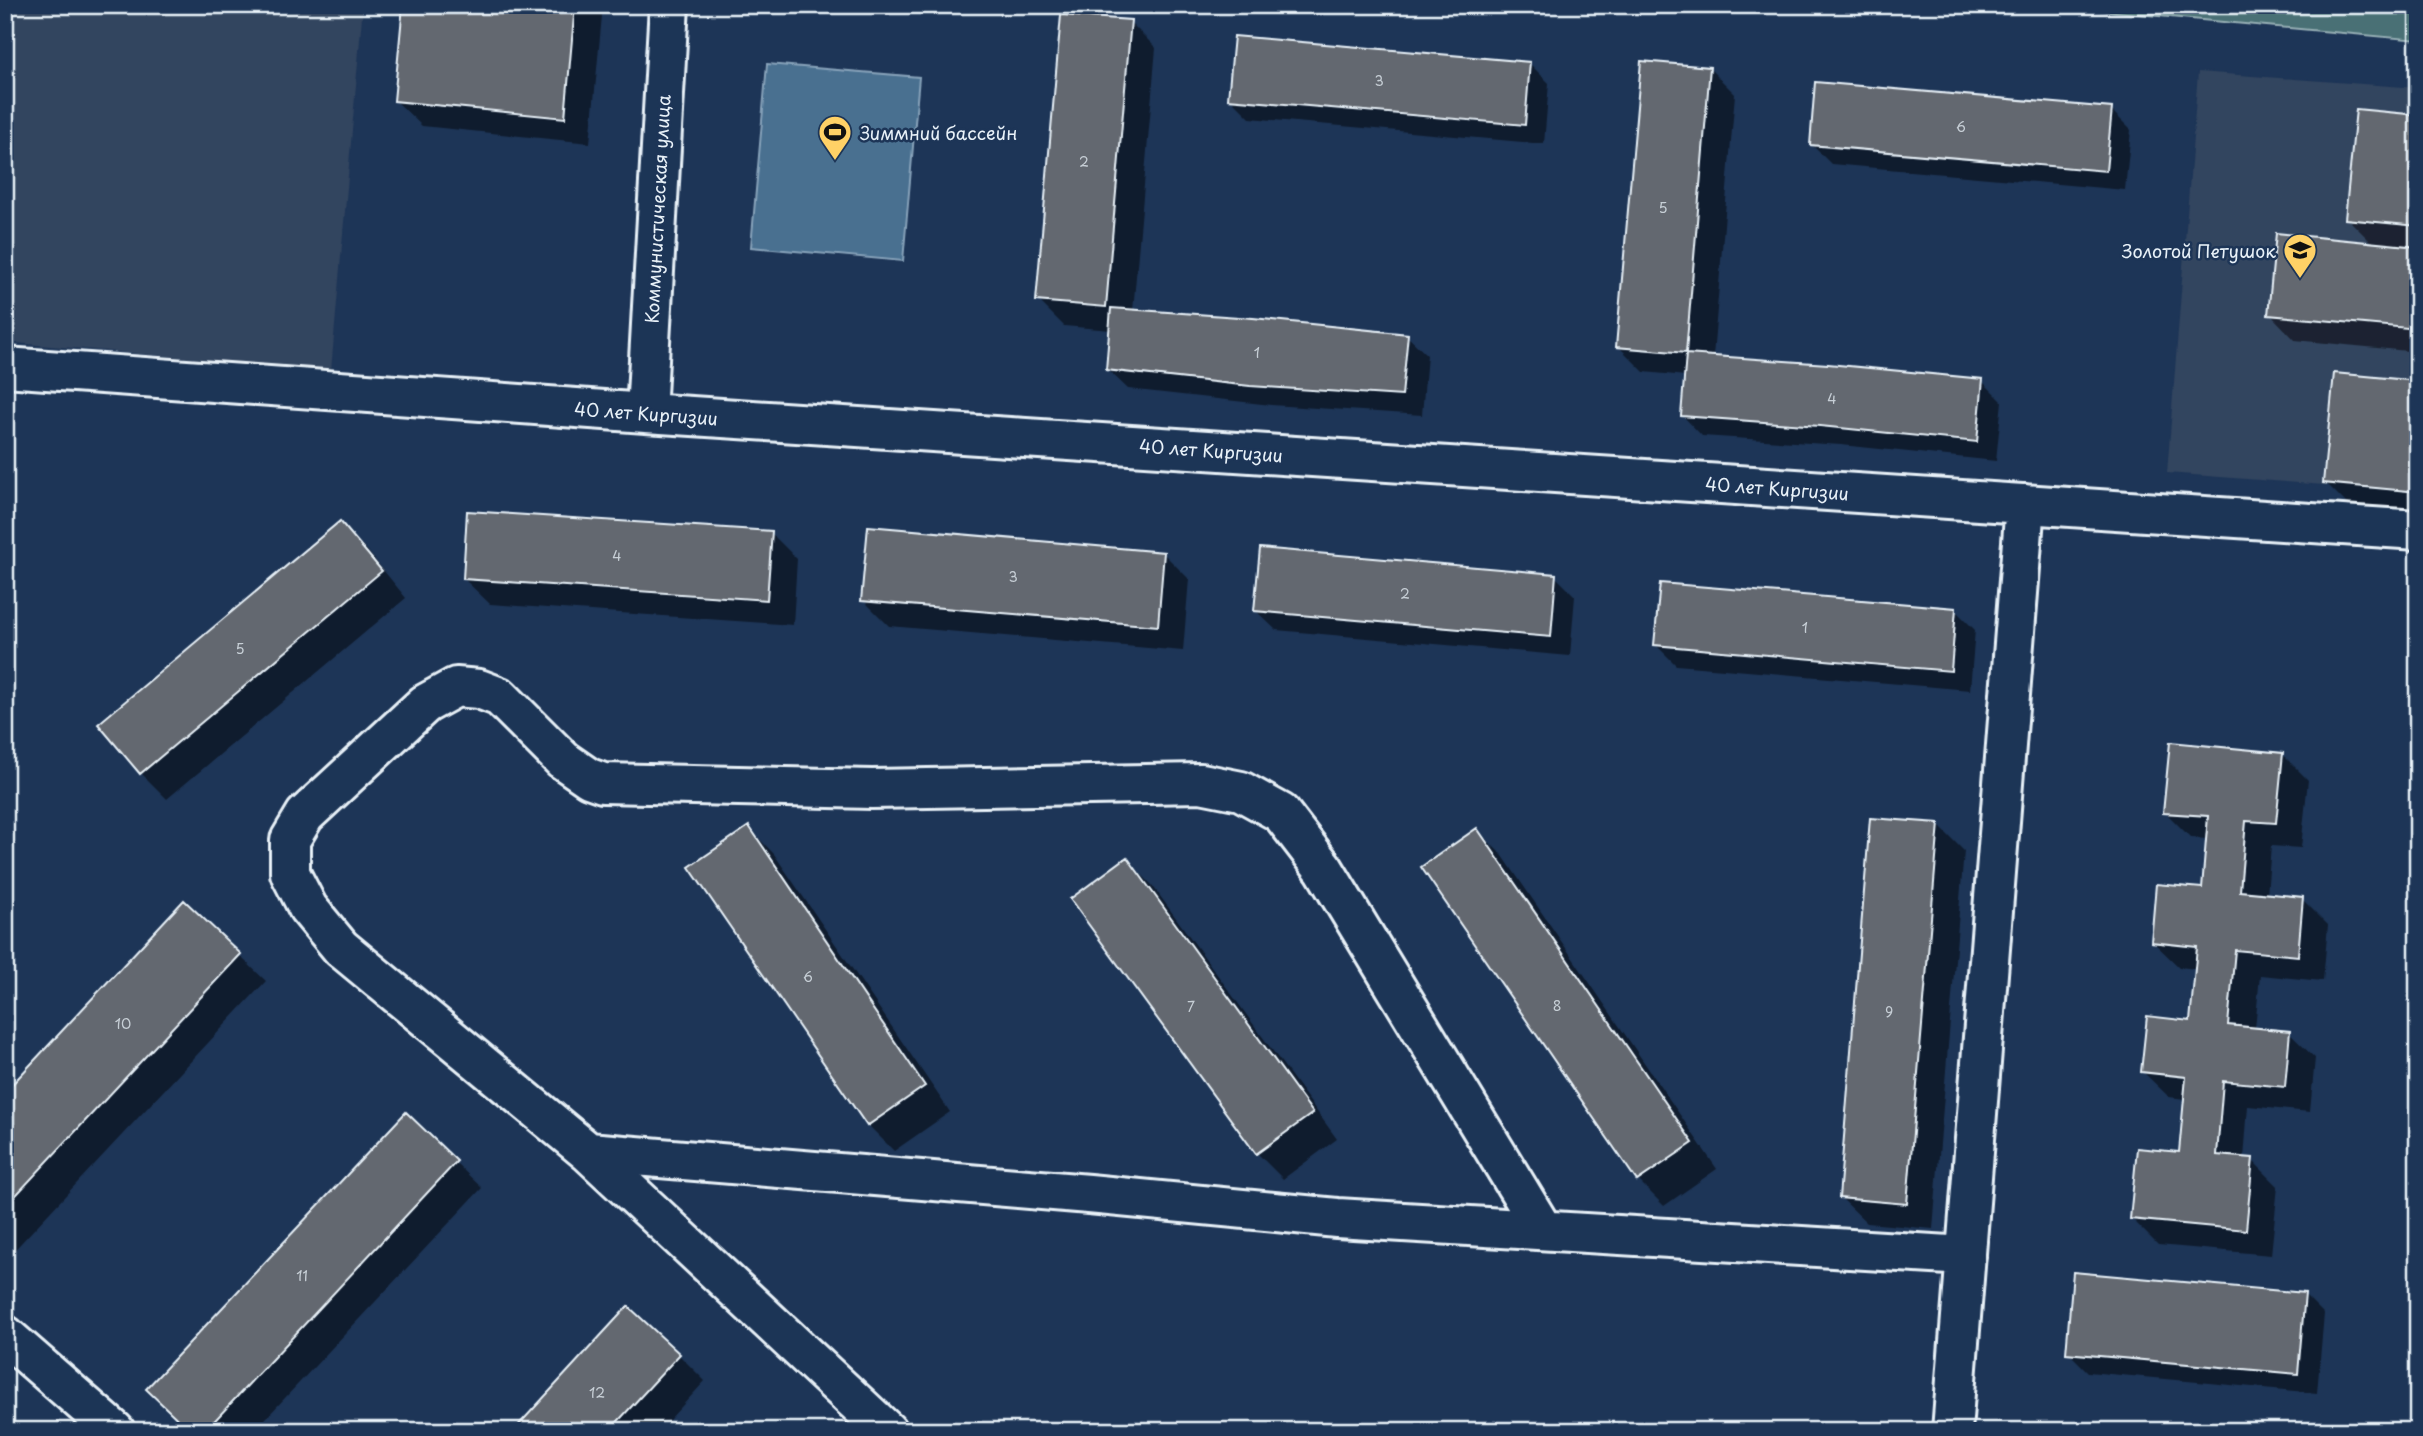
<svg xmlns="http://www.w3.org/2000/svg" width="2423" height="1436" font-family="'Playpen Sans',sans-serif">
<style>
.built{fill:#32445e}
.green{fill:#487075;stroke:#98b0b6;stroke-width:2}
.water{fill:#486f90;stroke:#88a3ba;stroke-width:2}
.shadow{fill:#0007}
.building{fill:#64686f;stroke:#e8f1f8;stroke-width:2}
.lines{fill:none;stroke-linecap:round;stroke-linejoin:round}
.minor-casing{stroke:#e8f1f8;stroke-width:44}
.minor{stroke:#1d3557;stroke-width:38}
.labels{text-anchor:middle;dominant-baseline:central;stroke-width:5;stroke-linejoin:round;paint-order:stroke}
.number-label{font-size:14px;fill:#c7cfd6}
.poi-label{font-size:18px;fill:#e8f1f8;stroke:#1d3557;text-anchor:start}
.street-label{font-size:18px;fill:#e8f1f8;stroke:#1d3557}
</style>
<rect width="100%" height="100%" fill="#1d3557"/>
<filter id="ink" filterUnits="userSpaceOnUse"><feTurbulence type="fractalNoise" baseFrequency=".0143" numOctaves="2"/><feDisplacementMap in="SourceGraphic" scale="14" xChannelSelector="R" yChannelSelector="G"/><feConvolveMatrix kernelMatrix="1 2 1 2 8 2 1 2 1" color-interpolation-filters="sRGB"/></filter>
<g filter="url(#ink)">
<path class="built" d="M5,5H363L331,371L5,342Z
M2198,72L2418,88V492L2167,473Z"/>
<path class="green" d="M2040,5H2418V40Z"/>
<path class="water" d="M767,64L919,77L903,261L751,247Z"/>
<path class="shadow" d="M405,5H603L590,143L422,126L396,101Z
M1130,22L1156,48L1133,311L1407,336L1427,355L1422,415L1271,405L1128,389L1108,370L1111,330L1064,326L1038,300Z
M1530,64L1549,83L1544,144L1250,118L1230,98Z
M1709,68L1735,94L1713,357L1982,381L2002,401L1996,461L1841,445L1702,436L1683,416L1686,376L1644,372L1618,346Z
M2111,110L2131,130L2125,190L1831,164L1811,144Z
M2418,117V352L2295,340L2270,314L2373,244L2347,218Z
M2418,383V515L2351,508L2325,482Z
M340,523L366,549L406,598L167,799L141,773L101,724Z
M771,533L797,559L793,625L490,604L464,579Z
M1164,554L1189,579L1183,651L889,626L863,600Z
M1555,576L1575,596L1570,656L1276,630L1256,611Z
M1955,610L1975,630L1970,690L1676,665L1656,645Z
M2282,754L2308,780L2301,848L2271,846L2267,895L2302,899L2328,925L2323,981L2260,975L2255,1029L2289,1033L2315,1058L2310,1112L2248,1106L2244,1159L2252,1160L2278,1186L2271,1255L2158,1245L2132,1219L2180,1154L2185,1099L2169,1097L2143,1072L2192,1023L2197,969L2179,967L2153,942L2203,890L2208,839L2191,838L2165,812Z
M1938,825L1964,851L1933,1229L1867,1223L1841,1198Z
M749,828L774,854L950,1112L894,1151L868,1125Z
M1477,830L1503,856L1717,1169L1664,1206L1638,1180L1424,867Z
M1127,860L1152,885L1337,1139L1283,1179L1257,1153L1072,899Z
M184,903L266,981L7,1258L5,1256V1095Z
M406,1115L482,1188L254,1431H191Z
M2304,1294L2324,1314L2317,1393L2088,1372L2068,1352Z
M679,1355L705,1381L659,1431H516Z"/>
<path class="building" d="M403,5H575L565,118L394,101Z
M1061,15L1131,20L1106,307L1036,301Z
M1234,36L1530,62L1525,125L1228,99Z
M1641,61L1710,67L1686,353L1616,347Z
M1815,82L2112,108L2106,171L1810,145Z
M2356,109L2418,115V226L2345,219Z
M2276,233L2418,247V329L2268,315Z
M1111,308L1253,318L1408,334L1402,396L1250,386L1106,370Z
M1686,354L1828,364L1983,379L1977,442L1820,426L1681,416Z
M2334,373L2418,381V492L2323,483Z
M467,511L772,531L767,600L463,579Z
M340,521L382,571L140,774L98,724Z
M868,526L1164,552L1158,626L861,601Z
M1260,548L1556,574L1551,637L1254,611Z
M1660,583L1956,608L1951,671L1654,645Z
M2170,742L2283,753L2276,823L2246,821L2240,891L2303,897L2298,956L2235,950L2228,1025L2290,1031L2285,1087L2223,1081L2217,1155L2253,1158L2246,1230L2130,1219L2137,1148L2179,1152L2186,1077L2141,1072L2147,1016L2190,1021L2197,947L2151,942L2156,884L2202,888L2208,816L2163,813Z
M1870,818L1939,823L1907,1204L1839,1198Z
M749,826L925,1086L867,1126L689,867Z
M1477,828L1693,1143L1637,1181L1421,867Z
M1127,857L1313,1113L1256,1154L1070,899Z
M184,900L241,954L5,1207V1092Z
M406,1112L457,1161L205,1431H190L146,1389Z
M2073,1272L2305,1293L2298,1374L2066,1353Z
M628,1306L680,1354L609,1431H513Z"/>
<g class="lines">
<defs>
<path id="minor" d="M5,367L646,413L2418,530
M646,413L669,5
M588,1152L1089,1194L1337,1218L1966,1256
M5,1335L115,1431
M887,1431L588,1152L341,948L308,908L290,873V840L305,815L425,704L456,687L479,689L500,697L563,760L589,778L603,783L872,789L1201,783L1241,791L1281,813L1324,869L1543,1230
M1952,1431L2025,504"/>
</defs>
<use href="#minor" class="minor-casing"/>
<use href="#minor" class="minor"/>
</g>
</g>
<defs>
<symbol id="stadium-pin" viewBox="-11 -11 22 30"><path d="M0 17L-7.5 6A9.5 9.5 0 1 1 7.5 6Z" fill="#ffd166" stroke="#1d3557"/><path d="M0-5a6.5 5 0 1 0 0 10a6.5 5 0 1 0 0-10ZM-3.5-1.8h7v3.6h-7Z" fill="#111"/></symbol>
<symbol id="school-pin" viewBox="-11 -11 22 30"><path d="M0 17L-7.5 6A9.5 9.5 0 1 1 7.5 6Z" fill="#ffd166" stroke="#1d3557"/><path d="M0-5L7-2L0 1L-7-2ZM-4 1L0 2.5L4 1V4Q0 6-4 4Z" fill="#111"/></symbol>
</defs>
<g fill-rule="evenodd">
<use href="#stadium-pin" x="816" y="113" width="38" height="52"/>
<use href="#school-pin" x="2281" y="231" width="38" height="52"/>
</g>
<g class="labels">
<g class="number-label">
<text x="1379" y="80">3</text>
<text x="1961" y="126">6</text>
<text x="1084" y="161">2</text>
<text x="1663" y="207">5</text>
<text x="1257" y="352">1</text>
<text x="1832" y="398">4</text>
<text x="617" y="555">4</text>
<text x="1013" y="576">3</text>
<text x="1405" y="593">2</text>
<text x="1805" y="627">1</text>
<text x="240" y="648">5</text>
<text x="808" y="976">6</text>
<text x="1557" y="1005">8</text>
<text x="1191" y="1006">7</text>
<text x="1889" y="1011">9</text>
<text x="123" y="1023">10</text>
<text x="302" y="1275">11</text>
<text x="597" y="1392">12</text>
</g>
<g class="poi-label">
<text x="860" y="132">Зиммний бассейн</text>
<text x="2276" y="250" text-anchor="end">Золотой Петушок</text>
</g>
<g class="street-label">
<text transform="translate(657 209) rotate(-87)">Коммунистическая улица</text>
<text transform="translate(646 413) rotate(4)">40 лет Киргизии</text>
<text transform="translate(1211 450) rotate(4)">40 лет Киргизии</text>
<text transform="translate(1777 488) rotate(4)">40 лет Киргизии</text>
</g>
</g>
<rect width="2423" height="1436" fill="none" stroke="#1d3557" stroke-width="28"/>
<rect x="14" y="14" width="2395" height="1408" fill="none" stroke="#e8f1f8" stroke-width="2.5" filter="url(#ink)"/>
</svg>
